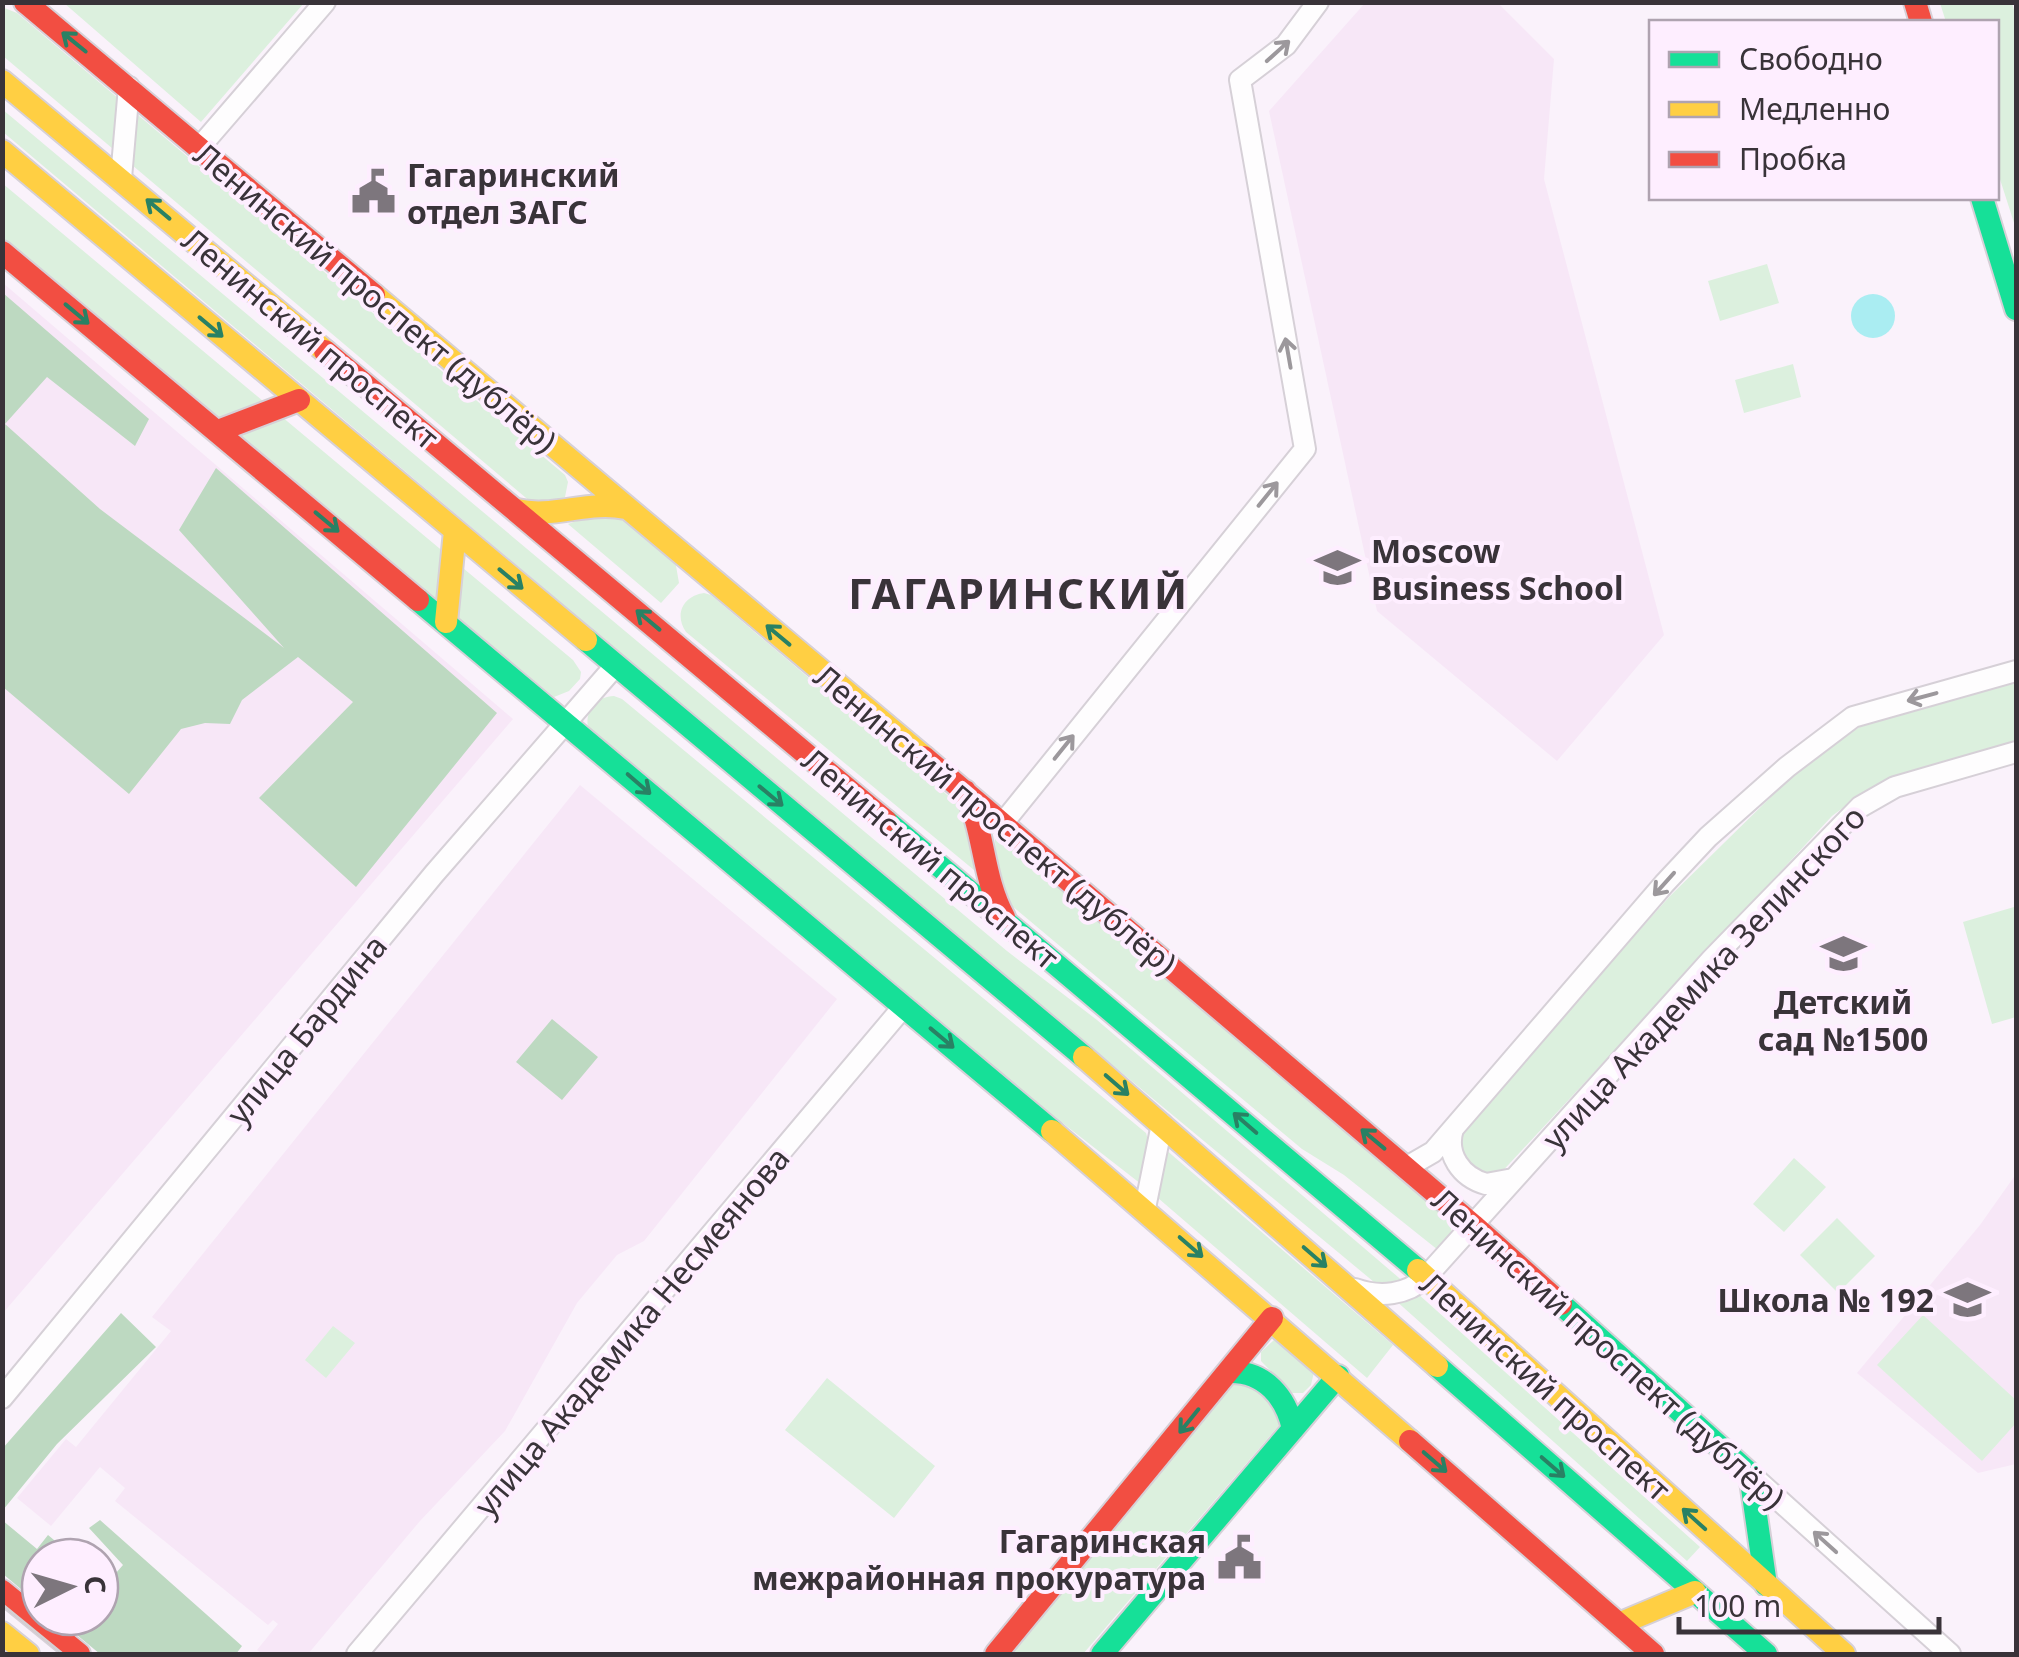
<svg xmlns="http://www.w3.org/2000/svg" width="2019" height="1657" font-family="'Noto Sans',sans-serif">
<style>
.built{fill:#f7e7f7}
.green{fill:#dcf0de}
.forest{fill:#bdd9c1}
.water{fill:#aaedf2}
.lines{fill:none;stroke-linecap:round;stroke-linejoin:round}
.street-casing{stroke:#d6d0d7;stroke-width:24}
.fast-casing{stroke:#d6d0d7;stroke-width:26}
.slow-casing{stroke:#d6d0d7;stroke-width:26}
.jam-casing{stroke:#d6d0d7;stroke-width:26}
.street{stroke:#fefdfe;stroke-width:20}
.fast{stroke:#16e098;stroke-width:22}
.slow{stroke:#ffcf43;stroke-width:22}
.jam{stroke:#f24e42;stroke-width:22}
.tram{stroke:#d4d1d4;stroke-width:2.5}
.oneway{stroke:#298164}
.oneway2{stroke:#9c989c}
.labels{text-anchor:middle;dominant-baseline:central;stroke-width:8;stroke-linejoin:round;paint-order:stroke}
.poi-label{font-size:32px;font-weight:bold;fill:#393339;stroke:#feeeff;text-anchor:start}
.street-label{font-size:32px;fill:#393339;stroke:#feeeff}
.district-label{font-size:42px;font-weight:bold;letter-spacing:2.5px;fill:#393339;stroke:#feeeff}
</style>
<rect width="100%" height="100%" fill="#faf2fb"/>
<path class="built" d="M1365,3H1498L1554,59L1544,179L1664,635L1557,761L1377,611L1269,111Z
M3,283L513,719L3,1313Z
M580,785L837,999L644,1241L617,1255L577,1303L505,1431L420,1521L308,1654H262L257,1650L278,1624L273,1620L268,1625L115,1501L125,1488L100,1467L51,1526L17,1498L66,1439L76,1447L171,1331L152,1317Z
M2016,1174V1464L1978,1473L1857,1373L1980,1225Z"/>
<path class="green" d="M64,3H304L201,122Z
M1940,3H2012L2016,16V229L1997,170L1996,22H1946Z
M2,7L17,13L565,475L568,482L565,497L538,508L3,56Z
M2,109L1007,951L1097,1020L1405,1283L1380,1287L899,888L3,132Z
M2,183L573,660L581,672L580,679L569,691L554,697L3,241Z
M1767,264L1779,303L1720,321L1708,281Z
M1793,364L1801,397L1744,413L1735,380Z
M614,508L675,560L679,583L661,603L568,524Z
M704,593L711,595L972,816L974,870L686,632C674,614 683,596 704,593Z
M2016,679V742L1903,775L1863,793L1832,816L1497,1177L1491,1179L1464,1163L1454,1138L1670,896L1785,783L1836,742L1871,720Z
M614,696L622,699L1146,1133L1149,1143L1141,1184L984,1062L588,729C585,710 595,697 614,696Z
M994,828L1450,1220L1452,1235L1438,1250L1344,1175L1302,1149L999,895Z
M2014,907L2016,917V1017L1992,1024L1963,922Z
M1165,1149L1393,1345L1367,1378L1158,1198Z
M1794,1158L1826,1187L1784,1232L1753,1204Z
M1837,1218L1875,1256L1838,1293L1800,1255Z
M1417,1293L1700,1547L1687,1561L1394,1299Z
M1923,1315L2016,1400V1423L1982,1461L1877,1365Z
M333,1326L355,1343L326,1378L305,1360Z
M1274,1340L1314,1372L1311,1385L1303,1393H1292L1261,1361V1352Z
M1238,1377L1253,1380L1281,1423L1083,1654H1007Z
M827,1378L935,1466L894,1518L785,1430Z"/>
<path class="forest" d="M3,293L149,419L135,446L47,377L5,424L100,509L284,648L179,530L216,468L497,713L356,887L259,798L353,702L298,657L242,700L230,724L205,723L181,729L129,794L3,687Z
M552,1019L598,1057L562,1100L516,1062Z
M121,1313L156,1347L57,1444L3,1510V1448Z
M2,1520L37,1549L48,1535L60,1545L50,1557H40V1569L22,1590L3,1574Z
M100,1520L242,1646L236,1654H100L60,1621L64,1617H100V1591L123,1565L89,1528Z"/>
<path class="water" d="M1851 316a22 22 0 1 1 44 0a22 22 0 1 1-44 0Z"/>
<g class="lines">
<defs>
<path id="street" d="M199,148L325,2
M121,178L129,87
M1003,823L1305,449L1240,80L1286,45L1318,2
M1453,1129C1445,1154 1461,1177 1486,1184L1513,1179
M1407,1167L1433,1152L1664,884L1708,837L1787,767L1853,717L2016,671
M1145,1208L1162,1124
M1355,1289C1380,1298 1407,1295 1426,1277L1712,959L1860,807L1895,787L2016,752
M2,1398L434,874L615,666
M1750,1474L1950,1654
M357,1654L904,1006"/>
<path id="fast" d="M1982,198L2016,309
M418,600L1052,1131
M586,640L1084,1057
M886,821L1418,1270
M1561,1304L1750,1474L1766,1585
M1437,1366L1766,1654
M1231,1372C1265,1372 1286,1397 1293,1429
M1102,1654L1338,1376"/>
<path id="slow" d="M2,81L325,351
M2,151L586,640
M374,295L924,757
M516,510C553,519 588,500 626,508
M446,622L455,531
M1084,1057L1437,1366
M1052,1131L1410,1441
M1418,1270L1844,1654
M1619,1624L1695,1592
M2,1633L28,1654"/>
<path id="jam" d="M25,2L374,295
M1915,2L1921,22
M2,252L418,600
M325,351L886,821
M218,431L299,400
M924,757L1473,1225L1561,1304
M965,791C985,831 982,877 1004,917
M1410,1441L1653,1654
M2,1591L79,1654
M996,1654L1272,1318"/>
</defs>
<use href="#street" class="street-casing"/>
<use href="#fast" class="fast-casing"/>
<use href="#slow" class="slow-casing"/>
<use href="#jam" class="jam-casing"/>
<use href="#street" class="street"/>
<use href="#fast" class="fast"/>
<use href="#slow" class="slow"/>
<use href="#jam" class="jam"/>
<path class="tram" d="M2,1604L63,1654"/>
</g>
<defs><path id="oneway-shaft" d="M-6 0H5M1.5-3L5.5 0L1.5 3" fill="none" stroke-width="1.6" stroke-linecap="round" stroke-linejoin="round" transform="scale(2.5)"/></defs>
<g class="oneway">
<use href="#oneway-shaft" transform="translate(74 42) rotate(-141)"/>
<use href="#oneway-shaft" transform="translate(158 209) rotate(-140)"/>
<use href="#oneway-shaft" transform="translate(77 314) rotate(40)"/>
<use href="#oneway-shaft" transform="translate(211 327) rotate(40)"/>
<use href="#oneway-shaft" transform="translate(327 522) rotate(40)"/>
<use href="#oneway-shaft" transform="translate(511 579) rotate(40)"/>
<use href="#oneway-shaft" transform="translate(648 620) rotate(-140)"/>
<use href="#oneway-shaft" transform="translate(778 635) rotate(-140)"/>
<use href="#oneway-shaft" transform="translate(639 784) rotate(41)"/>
<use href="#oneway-shaft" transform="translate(771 796) rotate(40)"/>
<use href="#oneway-shaft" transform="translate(942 1038) rotate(40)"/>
<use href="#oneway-shaft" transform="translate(1117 1085) rotate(41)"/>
<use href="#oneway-shaft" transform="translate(1245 1123) rotate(-139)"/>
<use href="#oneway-shaft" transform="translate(1373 1139) rotate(-140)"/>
<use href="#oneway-shaft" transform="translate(1191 1247) rotate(41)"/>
<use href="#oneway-shaft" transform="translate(1315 1257) rotate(41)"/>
<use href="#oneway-shaft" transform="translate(1189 1421) rotate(129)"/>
<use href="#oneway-shaft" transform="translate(1435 1462) rotate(41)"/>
<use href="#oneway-shaft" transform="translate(1553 1467) rotate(41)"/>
<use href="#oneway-shaft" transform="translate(1694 1519) rotate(-138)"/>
</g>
<g class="oneway2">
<use href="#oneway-shaft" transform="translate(1278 51) rotate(-42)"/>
<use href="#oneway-shaft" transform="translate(1288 353) rotate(-100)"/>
<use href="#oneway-shaft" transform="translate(1268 494) rotate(-51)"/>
<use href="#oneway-shaft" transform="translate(1922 697) rotate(165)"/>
<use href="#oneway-shaft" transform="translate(1064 747) rotate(-51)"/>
<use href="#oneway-shaft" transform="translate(1664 884) rotate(132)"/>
<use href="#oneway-shaft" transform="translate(1825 1542) rotate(-138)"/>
</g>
<defs>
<symbol id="civic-bare" viewBox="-9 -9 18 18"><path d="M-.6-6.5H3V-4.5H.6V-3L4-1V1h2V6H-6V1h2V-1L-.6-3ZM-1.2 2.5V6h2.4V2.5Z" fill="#7d767d" stroke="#feeeff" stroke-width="2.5" paint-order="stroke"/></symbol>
<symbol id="university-bare" viewBox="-9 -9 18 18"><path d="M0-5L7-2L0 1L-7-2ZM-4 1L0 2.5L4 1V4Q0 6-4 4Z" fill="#7d767d" stroke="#feeeff" stroke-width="2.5" paint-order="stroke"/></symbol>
<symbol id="school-bare" viewBox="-9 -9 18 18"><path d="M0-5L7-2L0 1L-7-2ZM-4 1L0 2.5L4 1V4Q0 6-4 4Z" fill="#7d767d" stroke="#feeeff" stroke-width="2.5" paint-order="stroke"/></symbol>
</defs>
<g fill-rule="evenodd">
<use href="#civic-bare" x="342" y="160" width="63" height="63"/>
<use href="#university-bare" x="1306" y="536" width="63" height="63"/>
<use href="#school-bare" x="1812" y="922" width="63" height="63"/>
<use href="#school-bare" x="1936" y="1268" width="63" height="63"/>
<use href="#civic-bare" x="1208" y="1526" width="63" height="63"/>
</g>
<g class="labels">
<g class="poi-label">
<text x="407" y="174">Гагаринский<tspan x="407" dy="37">отдел ЗАГС</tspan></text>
<text x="1371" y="550">Moscow<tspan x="1371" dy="37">Business School</tspan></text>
<text x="1843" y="1001" text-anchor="middle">Детский<tspan x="1843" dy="37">сад №1500</tspan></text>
<text x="1934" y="1299" text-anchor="end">Школа № 192</text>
<text x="1206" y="1540" text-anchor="end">Гагаринская<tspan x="1206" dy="37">межрайонная прокуратура</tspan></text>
</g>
<g class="street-label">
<text transform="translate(376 297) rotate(40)">Ленинский проспект (дублёр)</text>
<text transform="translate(311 338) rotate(40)">Ленинский проспект</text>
<text transform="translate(996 819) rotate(40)">Ленинский проспект (дублёр)</text>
<text transform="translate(931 858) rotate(40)">Ленинский проспект</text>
<text transform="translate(1703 977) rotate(-47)">улица Академика Зелинского</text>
<text transform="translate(306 1029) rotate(-51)">улица Бардина</text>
<text transform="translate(631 1331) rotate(-50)">улица Академика Несмеянова</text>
<text transform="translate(1609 1348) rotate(42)">Ленинский проспект (дублёр)</text>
<text transform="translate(1546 1386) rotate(42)">Ленинский проспект</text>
</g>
<g class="district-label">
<text x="1019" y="592">ГАГАРИНСКИЙ</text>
</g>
</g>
<rect width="2019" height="1657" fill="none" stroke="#393339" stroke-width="10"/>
<rect x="1649" y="20" width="350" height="180" fill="#feeeff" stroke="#afa3b0" stroke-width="2.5"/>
<rect x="1669" y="52" width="50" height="15" fill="#16e098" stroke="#afa3b0" stroke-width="2.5"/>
<text x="1739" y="70" font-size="30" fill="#393339">Свободно</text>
<rect x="1669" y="102" width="50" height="15" fill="#ffcf43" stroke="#afa3b0" stroke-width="2.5"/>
<text x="1739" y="120" font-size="30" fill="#393339">Медленно</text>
<rect x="1669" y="152" width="50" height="15" fill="#f24e42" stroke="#afa3b0" stroke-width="2.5"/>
<text x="1739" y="170" font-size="30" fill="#393339">Пробка</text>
<g transform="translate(70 1587) rotate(85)"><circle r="48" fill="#feeeff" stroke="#afa3b0" stroke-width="2.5"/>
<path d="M0-8L18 38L0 25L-18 38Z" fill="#7d767d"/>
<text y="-15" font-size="28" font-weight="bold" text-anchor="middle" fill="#393339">С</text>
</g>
<path d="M1679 1617v15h260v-15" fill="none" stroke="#393339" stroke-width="5"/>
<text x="1694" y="1617" font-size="30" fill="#393339" stroke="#feeeff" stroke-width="8" paint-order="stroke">100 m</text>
</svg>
